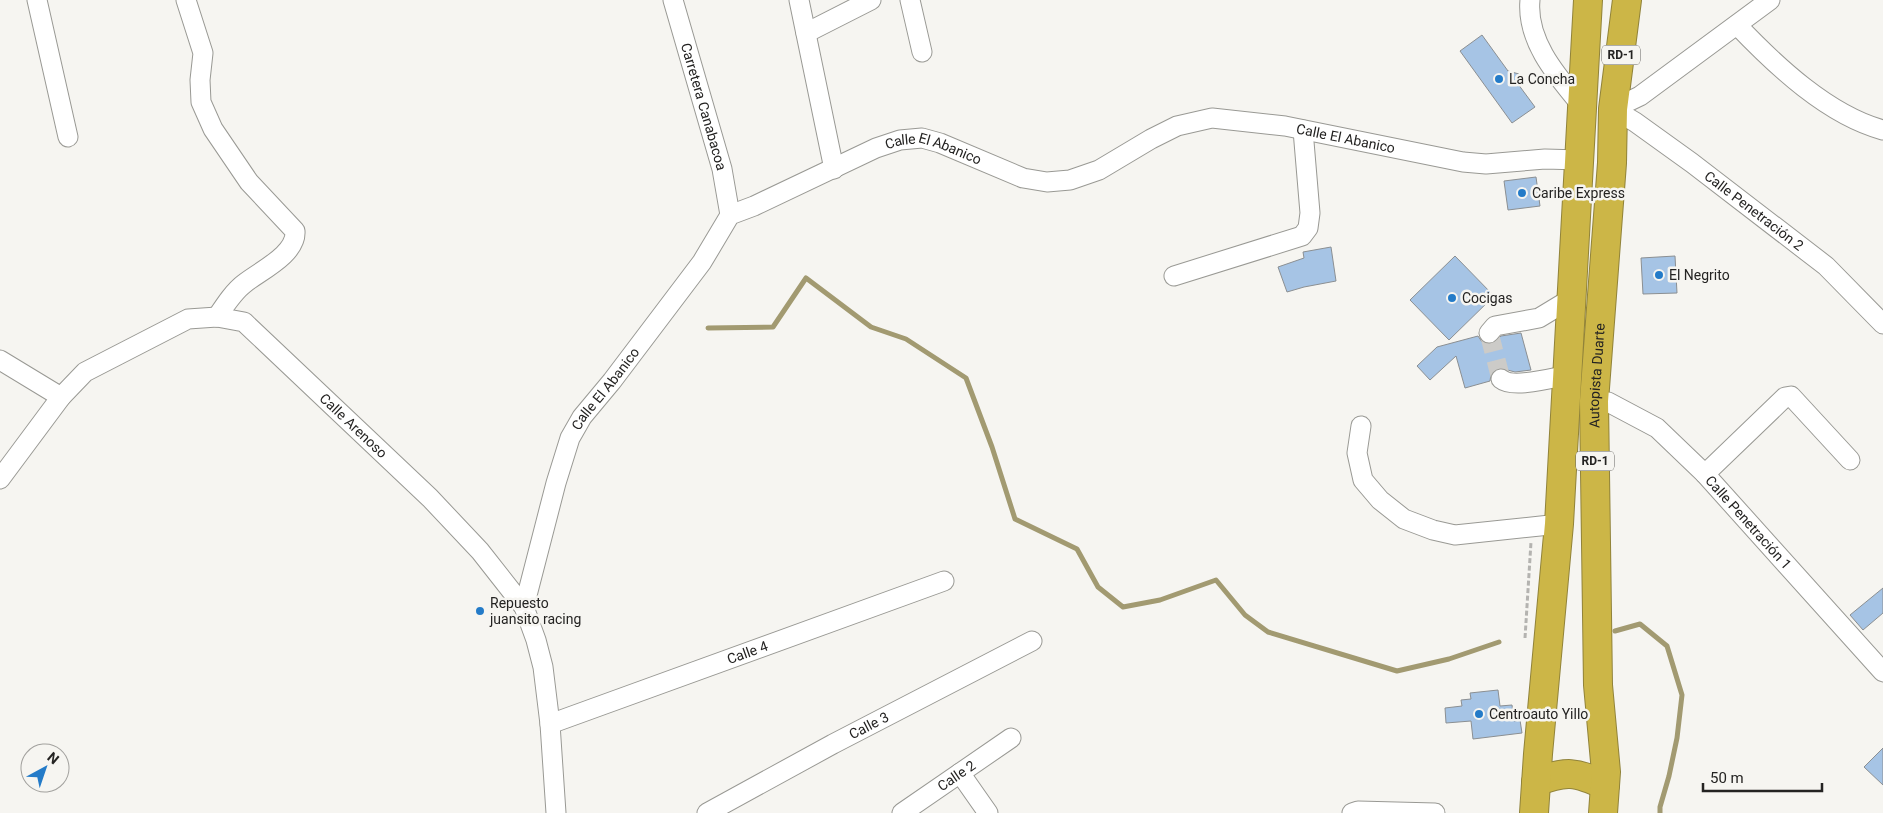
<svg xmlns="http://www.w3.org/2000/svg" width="1883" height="813" font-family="Roboto,sans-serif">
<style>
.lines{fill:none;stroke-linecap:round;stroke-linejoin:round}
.stream{stroke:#a29a71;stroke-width:5}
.building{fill:#a6c4e5;stroke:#8b8f92}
.minor-tunnel{stroke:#cccbc8;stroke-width:19;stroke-dasharray:19 9;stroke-linecap:butt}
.minor-casing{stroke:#999994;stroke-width:21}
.highway-casing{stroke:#91833a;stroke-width:30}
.path{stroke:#b4b3b0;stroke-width:3;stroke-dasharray:5 2.5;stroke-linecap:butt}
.minor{stroke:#fff;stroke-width:19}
.highway{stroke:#ccb647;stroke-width:28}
.poi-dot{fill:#247bc8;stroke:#f6f5f1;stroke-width:2}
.labels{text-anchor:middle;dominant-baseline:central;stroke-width:5;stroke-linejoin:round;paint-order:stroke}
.shield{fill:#f6f5f1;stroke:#636260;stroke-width:1}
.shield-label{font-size:12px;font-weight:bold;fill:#242322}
.poi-label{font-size:14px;fill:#242322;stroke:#f6f5f1;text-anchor:start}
.street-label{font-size:14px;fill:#242322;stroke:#f6f5f1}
</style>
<rect width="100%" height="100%" fill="#f6f5f1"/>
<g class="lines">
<path class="stream" d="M708,328L773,327L806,278L871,327L906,339L966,378L992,447L1015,519L1077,549L1098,587L1123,607L1160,600L1216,580L1245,615L1268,632L1397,671L1449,659L1499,642
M1615,631L1640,624L1667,646L1682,695L1677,738L1669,776L1660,807V813"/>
</g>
<path class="building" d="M1482,35L1508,71L1519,74L1518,84L1535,107L1512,123L1460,51Z
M1536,177L1540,206L1508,210L1504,181Z
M1331,247L1336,281L1304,287L1287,292L1278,267L1304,258L1303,252Z
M1455,256L1494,296L1449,340L1410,300Z
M1675,256L1677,293L1643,294L1641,258Z
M1521,333L1531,370L1515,372L1500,368L1491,374L1490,381L1465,388L1456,356L1430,380L1417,366L1437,347L1478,336L1482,342L1492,344L1501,336Z
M1883,588V613L1863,630L1850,615Z
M1498,690L1500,706L1512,705L1514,721L1520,720L1522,733L1473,739L1471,721L1446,723L1445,708L1462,706L1461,700L1471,699L1470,693Z
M1883,748V785L1864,767Z"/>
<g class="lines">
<path class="minor-tunnel" d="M1489,333L1501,379"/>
<defs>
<g id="minor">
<path d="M37,0L68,137"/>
<path d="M186,0L203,53L200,80L201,102L213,129L249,182L295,231C297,254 260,271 245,283C234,291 225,305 217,317"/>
<path id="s1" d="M673,0L722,169L730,215"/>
<path d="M799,0L834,169"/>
<path d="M910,0L922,52"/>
<path d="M1530,0C1526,41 1557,76 1582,106"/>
<path d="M1737,25C1776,66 1828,115 1883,130"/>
<path d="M806,33L871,0"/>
<path id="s2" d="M1613,109L1635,122L1692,163L1826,266L1883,324"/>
<path d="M1613,109L1640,96L1770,0"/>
<path d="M1174,276L1302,236L1308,228L1310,213L1303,130"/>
<path d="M1489,333L1495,326L1539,318L1572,298"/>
<path d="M0,360L61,397"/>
<path d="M1501,379C1513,389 1552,378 1568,375"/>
<path id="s3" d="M1594,401L1608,402L1657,428L1705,474L1883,672"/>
<path d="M1361,426L1357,453L1363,480L1380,500L1404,519L1433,530L1455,535L1559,524"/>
<path d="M1705,474L1785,397L1791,396L1850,460"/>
<path id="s4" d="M0,479L61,397L85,372L188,319L217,317L244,322L430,498L480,551L524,607L536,640L543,667L550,724L556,813"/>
<path id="s5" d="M524,607L556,483L570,438L582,417L612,381L702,262L730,215L754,206L876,148L900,140L922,138L940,143L1023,178L1047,182L1070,180L1099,170L1151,139L1177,126L1212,118L1285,126L1463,162L1486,164L1545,159L1580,160"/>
<path id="s6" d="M550,724L944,581"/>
<path d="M960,773L988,813"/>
<path id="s7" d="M707,813L833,744L1032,641"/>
<path id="s8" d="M902,813L1011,738"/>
<path d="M1352,813L1358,811L1435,813"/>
</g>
<g id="highway">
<path d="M1536,782C1567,770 1575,772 1605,785"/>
<path d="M1534,813L1538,754L1559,524L1588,0"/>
<path id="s9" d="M1603,813L1606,772L1598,685L1594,401L1612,163L1613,109L1627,0"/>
</g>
</defs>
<use href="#minor" class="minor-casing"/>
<use href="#highway" class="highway-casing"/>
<path class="path" d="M1525,638L1531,542"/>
<use href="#minor" class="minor"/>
<use href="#highway" class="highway"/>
</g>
<g class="poi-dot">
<circle cx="1499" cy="79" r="5"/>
<circle cx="1522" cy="193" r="5"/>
<circle cx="1659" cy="275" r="5"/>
<circle cx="1452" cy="298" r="5"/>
<circle cx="480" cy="611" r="5"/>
<circle cx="1479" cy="714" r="5"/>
</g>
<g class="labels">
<g class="shield">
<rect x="1602" y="45.5" width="38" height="19" rx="4"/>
<rect x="1576" y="451.5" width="38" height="19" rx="4"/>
</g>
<g class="shield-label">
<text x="1621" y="55">RD-1</text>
<text x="1595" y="461">RD-1</text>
</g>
<g class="poi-label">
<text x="1509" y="79">La Concha</text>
<text x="1532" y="193">Caribe Express</text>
<text x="1669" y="275">El Negrito</text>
<text x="1462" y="298">Cocigas</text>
<text x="490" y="603">Repuesto<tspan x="490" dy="16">juansito racing</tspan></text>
<text x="1489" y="714">Centroauto Yillo</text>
</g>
<g class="street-label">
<text stroke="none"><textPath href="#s1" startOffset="111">Carretera Canabacoa</textPath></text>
<text stroke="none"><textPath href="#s5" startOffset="1106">Calle El Abanico</textPath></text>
<text stroke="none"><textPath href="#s5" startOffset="671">Calle El Abanico</textPath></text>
<text stroke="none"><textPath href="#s2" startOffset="174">Calle Penetración 2</textPath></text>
<text stroke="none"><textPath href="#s9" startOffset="438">Autopista Duarte</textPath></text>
<text stroke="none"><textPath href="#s5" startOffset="236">Calle El Abanico</textPath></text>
<text stroke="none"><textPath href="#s4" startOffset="460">Calle Arenoso</textPath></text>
<text stroke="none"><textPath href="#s3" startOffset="201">Calle Penetración 1</textPath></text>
<text stroke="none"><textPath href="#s6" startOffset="210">Calle 4</textPath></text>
<text stroke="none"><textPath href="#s7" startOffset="184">Calle 3</textPath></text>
<text stroke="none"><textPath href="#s8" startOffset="66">Calle 2</textPath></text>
</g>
</g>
<g transform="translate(45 768) rotate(40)"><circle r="24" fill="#f6f5f1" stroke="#a2a19e"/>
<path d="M0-4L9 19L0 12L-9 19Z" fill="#247bc8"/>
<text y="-8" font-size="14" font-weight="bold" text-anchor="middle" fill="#242322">N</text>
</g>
<path d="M1703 783v8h119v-8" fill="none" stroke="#242322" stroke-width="2.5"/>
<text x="1710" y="783" font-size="15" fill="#242322" stroke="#f6f5f1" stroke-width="4" paint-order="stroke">50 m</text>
</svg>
